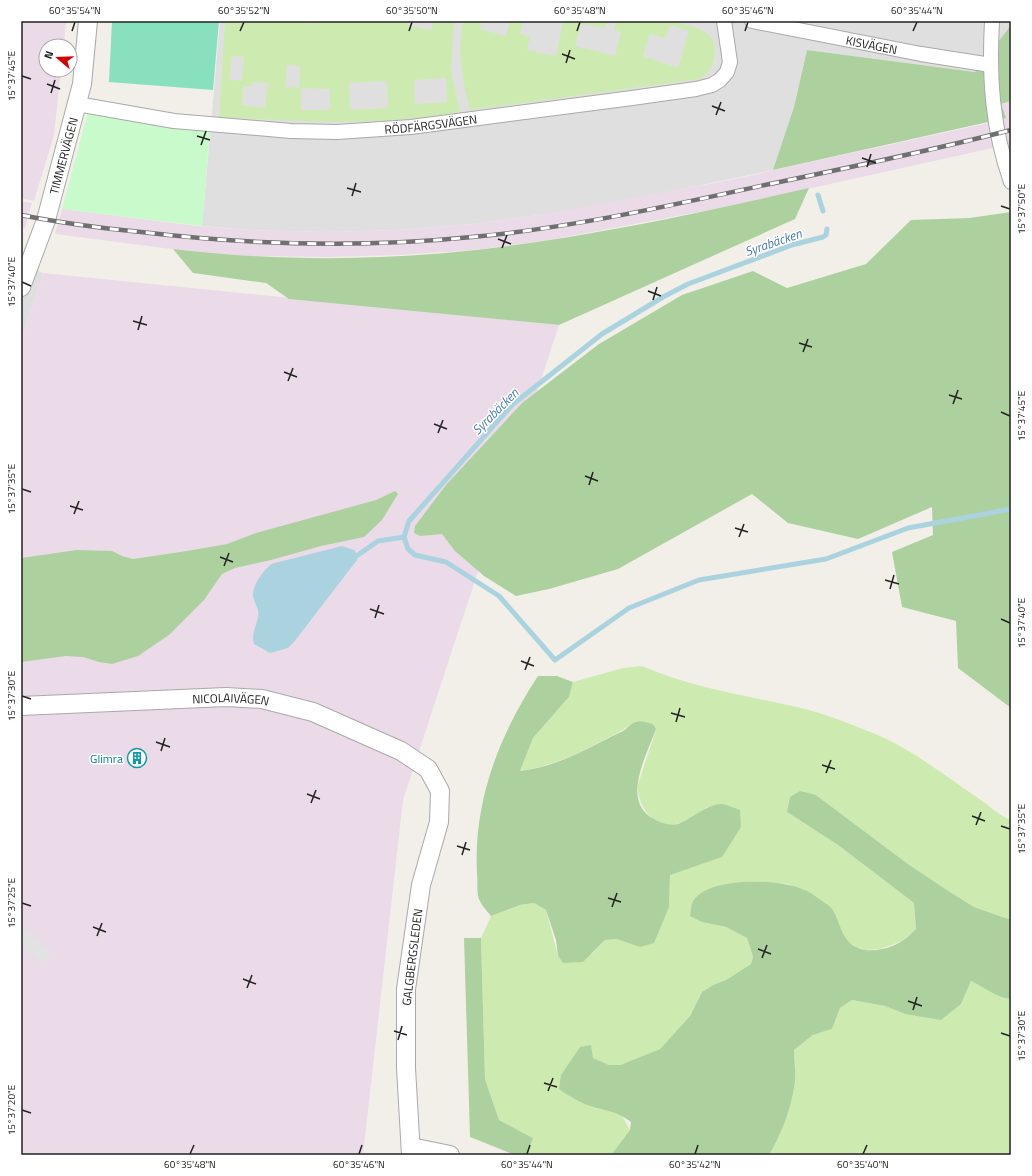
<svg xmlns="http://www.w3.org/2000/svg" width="1032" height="1176" font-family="'Titillium Web',sans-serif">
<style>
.residential{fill:#e0dfdf}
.industrial{fill:#ebdbe8}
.grass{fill:#cdebb0;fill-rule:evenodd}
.forest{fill:#add19e}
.park{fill:#c8facc}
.pitch{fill:#88e0be}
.parking{fill:#e2e2e2}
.water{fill:#aad3df}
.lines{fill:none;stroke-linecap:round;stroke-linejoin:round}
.stream{stroke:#aad3df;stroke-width:5}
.minor-casing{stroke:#a9a9a9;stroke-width:16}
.tertiary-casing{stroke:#a9a9a9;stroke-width:20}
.minor{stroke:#fff;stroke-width:14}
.tertiary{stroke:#fff;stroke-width:18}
.rail-casing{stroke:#707070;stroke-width:4.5}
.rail{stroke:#fff;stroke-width:3;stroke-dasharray:9;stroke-linecap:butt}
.ticks{fill:none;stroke:#222;stroke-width:1.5}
.labels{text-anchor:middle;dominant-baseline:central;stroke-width:3;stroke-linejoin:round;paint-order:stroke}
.street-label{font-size:12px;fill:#222;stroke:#fff}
.culture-label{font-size:12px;fill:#0d838f;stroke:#fff;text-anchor:end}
.water-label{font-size:13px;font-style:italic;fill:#4a7aab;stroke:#fff}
.neatline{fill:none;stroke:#222;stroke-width:1.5}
.ticks-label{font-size:10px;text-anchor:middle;fill:#222}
</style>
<rect width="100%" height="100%" fill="#f2efe9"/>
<path class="residential" d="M220,21H1011V25L975,72L807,50L794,107L773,170L625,201L546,214L472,224L397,230L328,232L249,230L202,226Z
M21,265L43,273L21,340Z"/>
<path class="industrial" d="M21,21H66L64,46H46V70H61L54,135L34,201L21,198Z
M1011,101V144L730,206L550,240L475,250L398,255L328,257L247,256L194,252L55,234L62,209L197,226L249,230L328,232L397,230L472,224L546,214L725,181L993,122L1001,104Z
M21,201L32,203L25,228L21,227Z
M43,273L559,325L403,800L363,1155H21V340Z"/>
<path class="grass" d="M225,21H298L314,24L315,21H409L408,25L431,30L433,21H454L451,70L460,112C380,126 300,122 219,117ZM232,56L244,57L242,81L229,79ZM287,65L300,66L299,88L285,87ZM446,78L447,102L415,104L414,80ZM387,81L388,108L350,110L349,83ZM253,82L268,83L265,108L242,105L243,86H252ZM301,88L330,89V110H301Z
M463,21H482L480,29L506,36L510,21H523L520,34L530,37L527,50L556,56L563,22L559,21H607L605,28L581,24L575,46L615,56L621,32L614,30L616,21C638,21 718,15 715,51C714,65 711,71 700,79L470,110C462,80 457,51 463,21ZM670,25L689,31L678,68L643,56L650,34L665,38Z
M642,666C692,688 745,695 797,707C823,713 851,724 875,734C912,749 945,776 978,798C990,806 998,815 1011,820V920L974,907L950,892L908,864L816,795L787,812L838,845L914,903L916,929L902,941L881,949L866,950L856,947L846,940L830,907L804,890L787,884L762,882L702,922L726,927L747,938L753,957L751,964L726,980L713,985L702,992L690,1016L660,1049L620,1065H609L593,1059L580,1047L572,1061L570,1097L595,1108L621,1114L630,1130L611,1155H527L533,1138L499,1120L485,1079L481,938L491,916L520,905L534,903L546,910L558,956L563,963L593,953L605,940L617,939L628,942L669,907L670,874L722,857L707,807C698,814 689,820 677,824C654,830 636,805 638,784L656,730L653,724L636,721C627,728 619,732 609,737C580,753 553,766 520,771L533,738L569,697L573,682L623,668Z
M971,981C982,986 1000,999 1011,999V1155H769C782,1134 792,1106 795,1082C796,1072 794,1060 794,1050L813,1035L832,1029L840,1008L852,1000L885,1006L905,1014L961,1004Z"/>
<path class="forest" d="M1011,25V101L1001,104L1006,118L773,170L794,107L807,50L975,72Z
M809,188L795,219L559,325L289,299L266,283L193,273L173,249C273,261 376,261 476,250C588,237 699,213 809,188Z
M1011,212V708L958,668L956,621L902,607L892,552L933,535L932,507L858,539L788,523L752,494L618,569L549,589L516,596L484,576L455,551L442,534L420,536L414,533L415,526L446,485L522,403L599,344L682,295L753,271L787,288L866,264L911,220L969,218Z
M395,491L398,494L382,520L364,537L321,546L271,560L235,568L222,574L204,600L169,635L138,656L112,664L99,662L83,657L66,656L21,662V558L77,550L112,551L122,556L133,559L187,551L227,544L256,533L376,500Z
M538,676H557L573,682L569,697L533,738L520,771C558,767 589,747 623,731C627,729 630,724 635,722C640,720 648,723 653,724L656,729C647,755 620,801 654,819C661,823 670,826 678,824C691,819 709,803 722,804C728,805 734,808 740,810L741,827L722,857L670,875L669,907L654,943L640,947L617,939L605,940L583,962L563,963L558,956L556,940L546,910L534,903L520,905L491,916C487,911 482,906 480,901C476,895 478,882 477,874C473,802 499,735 538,676Z
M800,791L816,795L908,864L950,892L974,907L1011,920V999C999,999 982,986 971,981L961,1004L941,1020L905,1014L885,1006L852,1000L840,1008L832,1029L813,1035L794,1050C794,1061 796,1072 795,1082C792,1106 782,1134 769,1155H611L630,1130L631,1122C618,1112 611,1112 596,1108C582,1104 570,1097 559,1089L561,1075L580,1047L591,1045L593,1058L609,1065H620L660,1049L690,1016L702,992L713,985L726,980L751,964L753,957L747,938L726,927L702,922L690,916C691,912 691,905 693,901C709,876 778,879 802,889C811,892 820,900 828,905C840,913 838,938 856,947C869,954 890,949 902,941C907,938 911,933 916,929L914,903L838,845L787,812L790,797Z
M464,938H481L485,1079L499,1120L533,1138L527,1155H515L470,1137Z"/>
<path class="park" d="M88,112L210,130L202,226L62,209Z"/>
<path class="pitch" d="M112,21H219L213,90L109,82Z"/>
<path class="parking" d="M21,926L52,953L42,964L21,945Z"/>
<path class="water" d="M342,546L354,550L358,555L357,560L294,642L288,648L270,653L254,644C251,634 256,627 258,617C260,608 254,604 253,596C252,584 264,571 271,564Z"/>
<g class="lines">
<path class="stream" d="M818,195L823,211
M827,229L826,235L823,237L792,245L688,284L663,297L602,334L512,405L409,521L404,537L408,549L415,555L446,562L499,596L555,660L629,608L699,580L826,559L908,528L1011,509
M358,555L378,541L404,537"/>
<defs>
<g id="minor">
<path id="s1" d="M752,21L921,54L991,65"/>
<path d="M992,21C989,77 992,128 1011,182"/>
<path id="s2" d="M77,104L174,121L291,131L337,132L411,127L632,98L696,89L712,85L720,80L727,72L730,62L724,21"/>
</g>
<g id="tertiary">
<path id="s3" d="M21,287L46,220L82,84L88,21"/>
<path id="s4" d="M21,706L226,697L262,699L313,712L401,751L428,769L440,791L439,822L421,885L406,989V1068L411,1155"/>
<path d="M411,1147L450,1155"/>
</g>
</defs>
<use href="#minor" class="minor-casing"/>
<use href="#tertiary" class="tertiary-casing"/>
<use href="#minor" class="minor"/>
<use href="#tertiary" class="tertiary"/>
<defs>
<path id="rail" d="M21,215C61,223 100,228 141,232C251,245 361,248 472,237C571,228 668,206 765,185C847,168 930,151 1011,130"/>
</defs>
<use href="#rail" class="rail-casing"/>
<use href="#rail" class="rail"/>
</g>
<path class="ticks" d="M72,31L75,22M240,31L244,22M409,31L412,22M577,31L580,22M745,31L748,22M913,31L917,22M562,54L575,59M566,63L570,50M22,76L31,79M47,84L60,89M51,93L55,80M712,106L725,111M716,115L721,102M197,136L210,140M201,145L206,131M862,158L876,163M867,167L871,154M347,188L361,192M352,196L356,183M1001,206L1010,209M498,239L511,244M502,248L507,235M22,282L31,286M648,291L661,296M653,300L657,287M133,321L147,325M138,330L142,316M799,343L812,347M803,352L808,339M284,372L297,377M288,381L293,368M949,395L962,399M953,404L958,390M1001,412L1010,416M434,424L447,429M438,433L443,420M585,476L598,481M589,485L593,472M22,489L31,492M70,506L83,510M74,514L79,501M735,528L748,532M739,537L744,524M220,557L233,562M224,566L229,553M885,580L899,584M890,589L894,575M370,609L384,614M375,618L379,605M1001,619L1010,623M521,661L534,666M525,670L530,657M22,696L31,699M671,713L685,717M676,722L680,708M156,742L170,747M161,751L165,738M822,765L835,769M826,773L831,760M307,794L320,799M311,803L316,790M972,816L985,821M976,825L981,812M1001,826L1010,829M457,846L470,850M462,855L466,842M608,898L621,902M22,903L31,906M612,907L617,893M93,927L106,932M97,936L102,923M758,949L771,954M762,958L767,945M243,979L256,984M247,988L252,975M908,1001L922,1006M913,1010L917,997M394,1031L407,1035M1001,1033L1010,1036M398,1040L402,1026M544,1083L557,1087M548,1091L553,1078M22,1110L31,1113M190,1154L194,1145M359,1154L362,1145M527,1154L530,1145M695,1154L698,1145M863,1154L867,1145"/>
<defs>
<symbol id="building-ring" viewBox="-11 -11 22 22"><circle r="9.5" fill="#fff" stroke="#0f9aa8" stroke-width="1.5"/><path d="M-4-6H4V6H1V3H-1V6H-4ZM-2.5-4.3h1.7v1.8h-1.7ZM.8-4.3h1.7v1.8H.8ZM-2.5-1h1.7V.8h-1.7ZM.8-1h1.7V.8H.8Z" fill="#0f9aa8"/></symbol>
</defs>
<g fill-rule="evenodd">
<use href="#building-ring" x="126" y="747" width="22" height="22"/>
</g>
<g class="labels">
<g class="street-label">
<text stroke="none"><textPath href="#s1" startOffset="122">KISVÄGEN</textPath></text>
<text stroke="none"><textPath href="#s2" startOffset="356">RÖDFÄRGSVÄGEN</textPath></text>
<text stroke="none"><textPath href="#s3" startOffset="138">TIMMERVÄGEN</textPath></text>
<text stroke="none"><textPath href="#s4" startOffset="210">NICOLAIVÄGEN</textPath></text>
<text transform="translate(412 957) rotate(-83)">GALGBERGSLEDEN</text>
</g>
<g class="culture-label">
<text x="123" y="758">Glimra</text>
</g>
<g class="water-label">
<text transform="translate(773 242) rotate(-19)">Syrabäcken</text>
<text transform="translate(495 411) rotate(-45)">Syrabäcken</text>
</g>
</g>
<rect width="1032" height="1176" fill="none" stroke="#ffffff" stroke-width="44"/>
<g transform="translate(58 58) rotate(289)"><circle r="19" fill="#ffffff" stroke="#a7a7a7"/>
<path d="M0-3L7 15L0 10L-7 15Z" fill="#d40000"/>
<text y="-6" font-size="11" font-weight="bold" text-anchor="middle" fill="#222222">N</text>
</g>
<rect x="22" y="22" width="988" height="1132" class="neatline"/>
<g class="ticks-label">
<text x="75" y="14">60°35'54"N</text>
<text x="244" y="14">60°35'52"N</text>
<text x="412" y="14">60°35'50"N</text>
<text x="580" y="14">60°35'48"N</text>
<text x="748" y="14">60°35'46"N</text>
<text x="917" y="14">60°35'44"N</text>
<text transform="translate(11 76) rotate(-90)" y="4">15°37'45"E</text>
<text transform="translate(1021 209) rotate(-90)" y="4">15°37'50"E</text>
<text transform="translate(11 282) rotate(-90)" y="4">15°37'40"E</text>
<text transform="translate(1021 416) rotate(-90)" y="4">15°37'45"E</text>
<text transform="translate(11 489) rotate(-90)" y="4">15°37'35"E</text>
<text transform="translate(1021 623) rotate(-90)" y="4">15°37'40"E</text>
<text transform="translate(11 696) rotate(-90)" y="4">15°37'30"E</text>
<text transform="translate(1021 829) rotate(-90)" y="4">15°37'35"E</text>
<text transform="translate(11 903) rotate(-90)" y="4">15°37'25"E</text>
<text transform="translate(1021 1036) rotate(-90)" y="4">15°37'30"E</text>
<text transform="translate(11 1110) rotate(-90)" y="4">15°37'20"E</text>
<text x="190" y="1168">60°35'48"N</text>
<text x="359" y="1168">60°35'46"N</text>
<text x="527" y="1168">60°35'44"N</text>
<text x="695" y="1168">60°35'42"N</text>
<text x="863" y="1168">60°35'40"N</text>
</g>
</svg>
